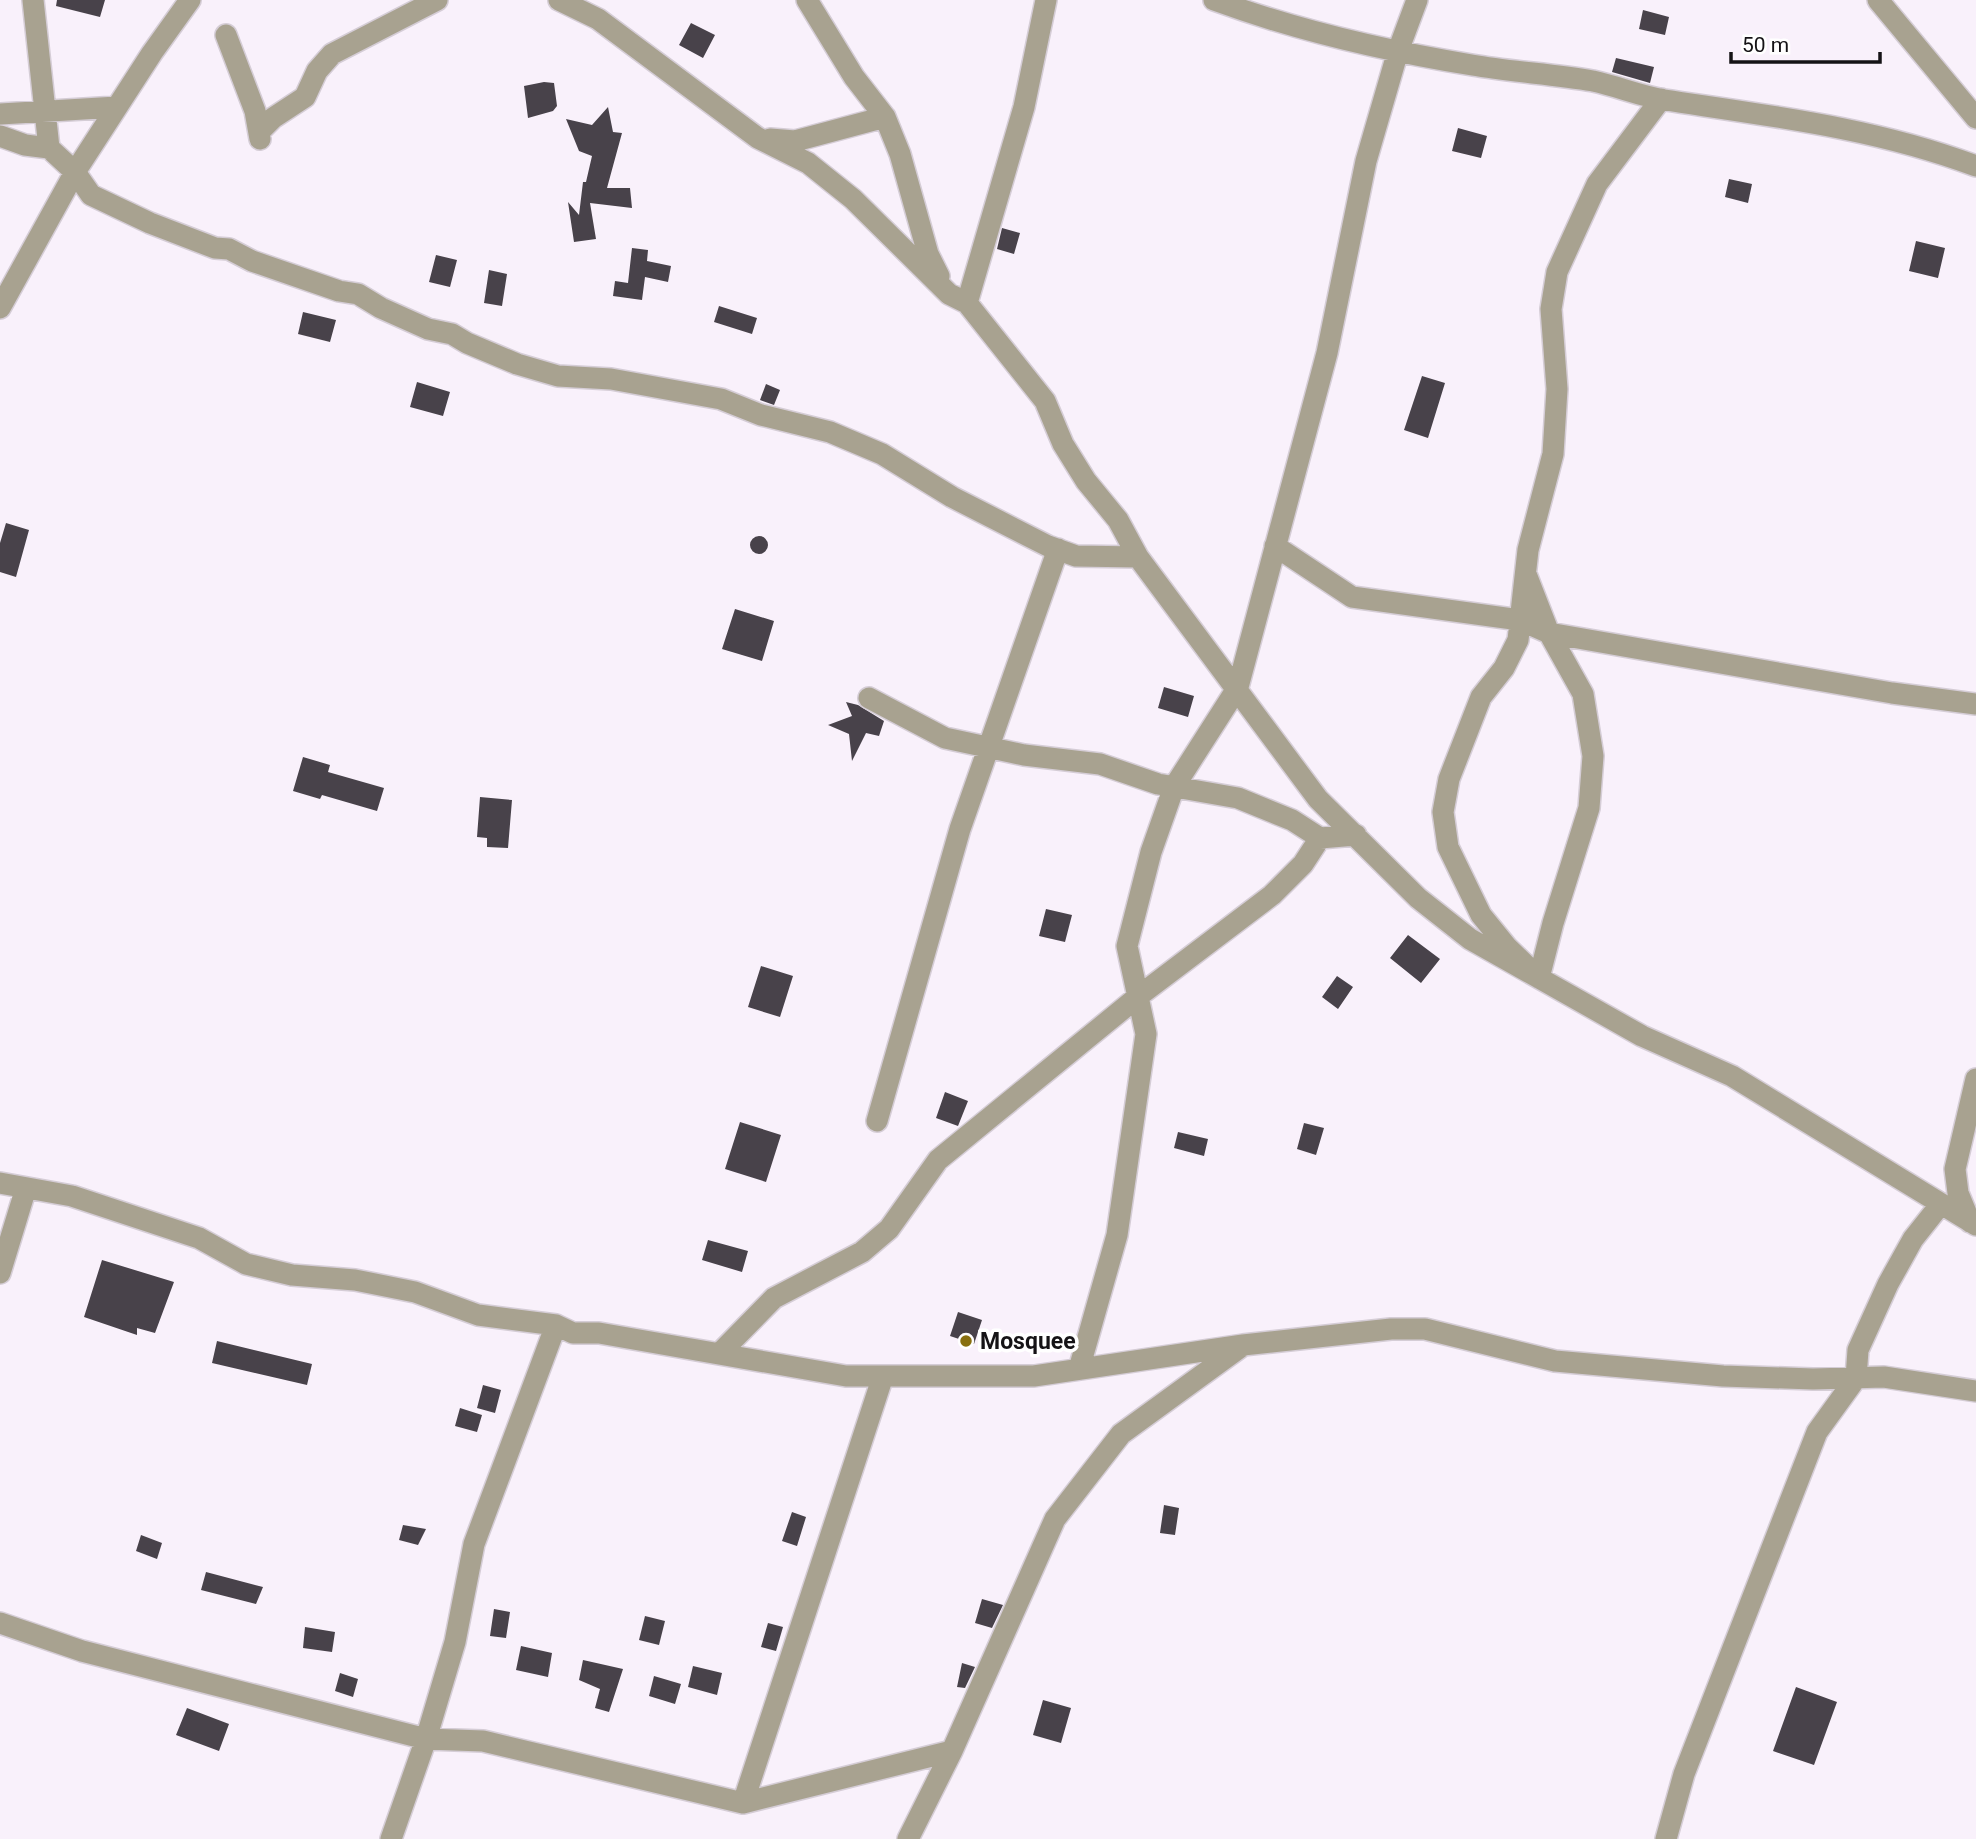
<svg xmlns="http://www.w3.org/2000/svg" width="1976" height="1839" font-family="Roboto,sans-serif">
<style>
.building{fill:#48424a}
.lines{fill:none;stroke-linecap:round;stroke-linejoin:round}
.minor-casing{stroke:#d5cdd6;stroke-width:24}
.minor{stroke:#a8a290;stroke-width:21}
.poi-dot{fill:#886f0f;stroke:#fff;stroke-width:2.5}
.labels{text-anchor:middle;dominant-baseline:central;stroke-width:7;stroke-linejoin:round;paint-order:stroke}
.poi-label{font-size:23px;font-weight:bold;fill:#151316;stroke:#fff;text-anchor:start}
</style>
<rect width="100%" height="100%" fill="#f9f1fb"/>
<path class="building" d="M57,0H105L100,17L56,6Z
M1643,10L1669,17L1665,35L1639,29Z
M691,23L715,35L703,58L679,45Z
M1616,58L1654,67L1650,83L1612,72Z
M544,82L554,83L557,106L553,111L528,118L524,86Z
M608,107L613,132L622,133L607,188H630L632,208L590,203L596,239L574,242L568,202L579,215L583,182H586L592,156L579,151L566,119L592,125Z
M1458,128L1487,136L1481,158L1452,151Z
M1729,179L1752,184L1748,203L1725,197Z
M1002,228L1020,233L1014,254L997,249Z
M1916,241L1945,248L1938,278L1909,271Z
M632,248L648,250L647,261L671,266L668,282L645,277L642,300L613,296L615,281L628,283Z
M436,255L457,260L450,287L429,282Z
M489,270L507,274L502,306L484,303Z
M719,306L757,318L752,334L714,322Z
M303,312L336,320L330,342L298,334Z
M1422,376L1445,383L1428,438L1404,430Z
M417,382L450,392L443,416L410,407Z
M766,384L780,390L774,405L760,400Z
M6,523L29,530L16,577L0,572V543Z
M750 545a9 9 0 1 1 18 0a9 9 0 1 1-18 0Z
M735,609L774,621L762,661L722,649Z
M1164,687L1194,696L1188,717L1158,708Z
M846,702L858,705L884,721L879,736L866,733L852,761L849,734L828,725L852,716Z
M303,757L330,765L328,772L384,788L377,811L322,795L320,799L293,791Z
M480,797L512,800L508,848L487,847V838L477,837Z
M1046,909L1072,915L1065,942L1039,936Z
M1408,935L1440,959L1421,983L1390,958Z
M761,966L793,976L780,1017L748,1007Z
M1337,976L1353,987L1338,1009L1322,997Z
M945,1092L968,1101L958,1126L936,1118Z
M740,1122L781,1135L766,1182L725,1169Z
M1304,1123L1324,1128L1316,1155L1297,1149Z
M1178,1132L1208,1139L1204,1156L1174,1148Z
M708,1240L748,1251L742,1272L702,1260Z
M102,1260L174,1282L155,1333L137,1328V1335L84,1317Z
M958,1312L982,1320L974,1344L950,1336Z
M217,1341L312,1364L307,1385L212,1363Z
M483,1385L501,1390L495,1413L477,1408Z
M460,1408L482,1415L477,1432L455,1426Z
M1164,1505L1179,1508L1175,1535L1160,1533Z
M792,1512L806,1517L797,1546L782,1541Z
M403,1525L426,1529L418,1545L399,1540Z
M141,1535L162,1543L157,1559L136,1551Z
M206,1572L263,1587L256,1604L201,1590Z
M982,1599L1003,1605L992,1628L975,1623Z
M494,1609L510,1612L506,1638L490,1636Z
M645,1616L665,1621L659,1645L639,1640Z
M768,1623L783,1627L776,1651L761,1647Z
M305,1627L335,1632L332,1652L303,1648Z
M521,1646L552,1653L548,1677L516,1670Z
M583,1660L623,1669L609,1712L595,1708L600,1689L579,1680Z
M962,1663L975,1667L965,1688L957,1687Z
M693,1666L722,1673L717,1695L688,1687Z
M340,1673L358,1679L353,1697L335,1691Z
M654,1676L681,1684L675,1704L649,1696Z
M1796,1687L1837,1702L1814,1765L1773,1751Z
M1043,1700L1071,1708L1061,1743L1033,1735Z
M187,1708L229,1724L219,1751L176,1735Z"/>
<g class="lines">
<defs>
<path id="minor" d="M33,0L49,148
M559,0L598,19L758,138L808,163L853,199L949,294L967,303L1045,401L1063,444L1086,481L1118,520L1138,557L1318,799L1418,898L1470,939L1642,1036L1732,1076L1976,1225
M807,0L854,77L885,117L900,154L928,254L939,276
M1214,0C1296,30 1386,51 1472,65C1512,72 1553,74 1593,81C1617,86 1640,96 1665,100C1771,116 1875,128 1976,166
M1878,0L1976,118
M226,35L255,111L260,139
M0,114L117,107
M260,131L273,118L305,97L317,71L332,54L437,0
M0,136L25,145L49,148L75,172L91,195L150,223L215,248L229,249L252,261L339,291L358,294L381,308L428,329L452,334L467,343L517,364L558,376L611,379L721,399L761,415L830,432L882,454L952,497L1048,546L1076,556L1138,557
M770,139L795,141L885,117
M967,303L1024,107L1046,0
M0,308L75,172L152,53L190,0
M1275,546L1352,597L1520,620L1549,633L1892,693L1976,704
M1526,574L1549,633L1583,694L1593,756L1589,808L1553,923L1539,978L1507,947L1481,915L1448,847L1443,812L1449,779L1481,697L1504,668L1518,640L1528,550L1553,454L1557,389L1551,309L1557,272L1597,184L1661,99
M869,698L945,738L1024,755L1100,764L1158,784L1238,798L1292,820L1320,838L1356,835
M877,1121L960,829L1058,549
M0,1183L72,1196L199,1238L246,1264L292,1275L355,1280L415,1292L478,1315L556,1325L573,1333H599L846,1376H1034L1243,1345L1391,1329H1425L1555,1361L1723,1376L1813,1379L1884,1377L1976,1391
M1970,1222L1958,1193L1955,1169L1976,1079
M0,1273L26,1188
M720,1353L774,1298L862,1252L889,1229L938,1160L1140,995L1272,895L1303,864L1320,838
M1079,1369L1117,1235L1146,1034L1127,946L1151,852L1174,787L1238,687L1327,353L1366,161L1398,51L1417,0
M0,1623L82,1651L426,1739L483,1741L743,1803L952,1751
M743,1803L883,1376
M391,1839L426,1739L455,1642L474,1544L556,1325
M908,1839L952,1751L1055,1519L1121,1434L1242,1346
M1666,1839L1684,1774L1817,1432L1856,1378L1858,1350L1888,1284L1913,1239L1940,1205"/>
</defs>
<use href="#minor" class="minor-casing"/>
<use href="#minor" class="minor"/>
</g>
<circle class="poi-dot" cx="966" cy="1341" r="7"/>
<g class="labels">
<g class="poi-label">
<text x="980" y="1341">Mosquee</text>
</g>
</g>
<path d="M1731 52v10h149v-10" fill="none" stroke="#151316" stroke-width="3.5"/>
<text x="1742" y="52" font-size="21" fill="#151316" stroke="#ffffff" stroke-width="5" paint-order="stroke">50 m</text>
</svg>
